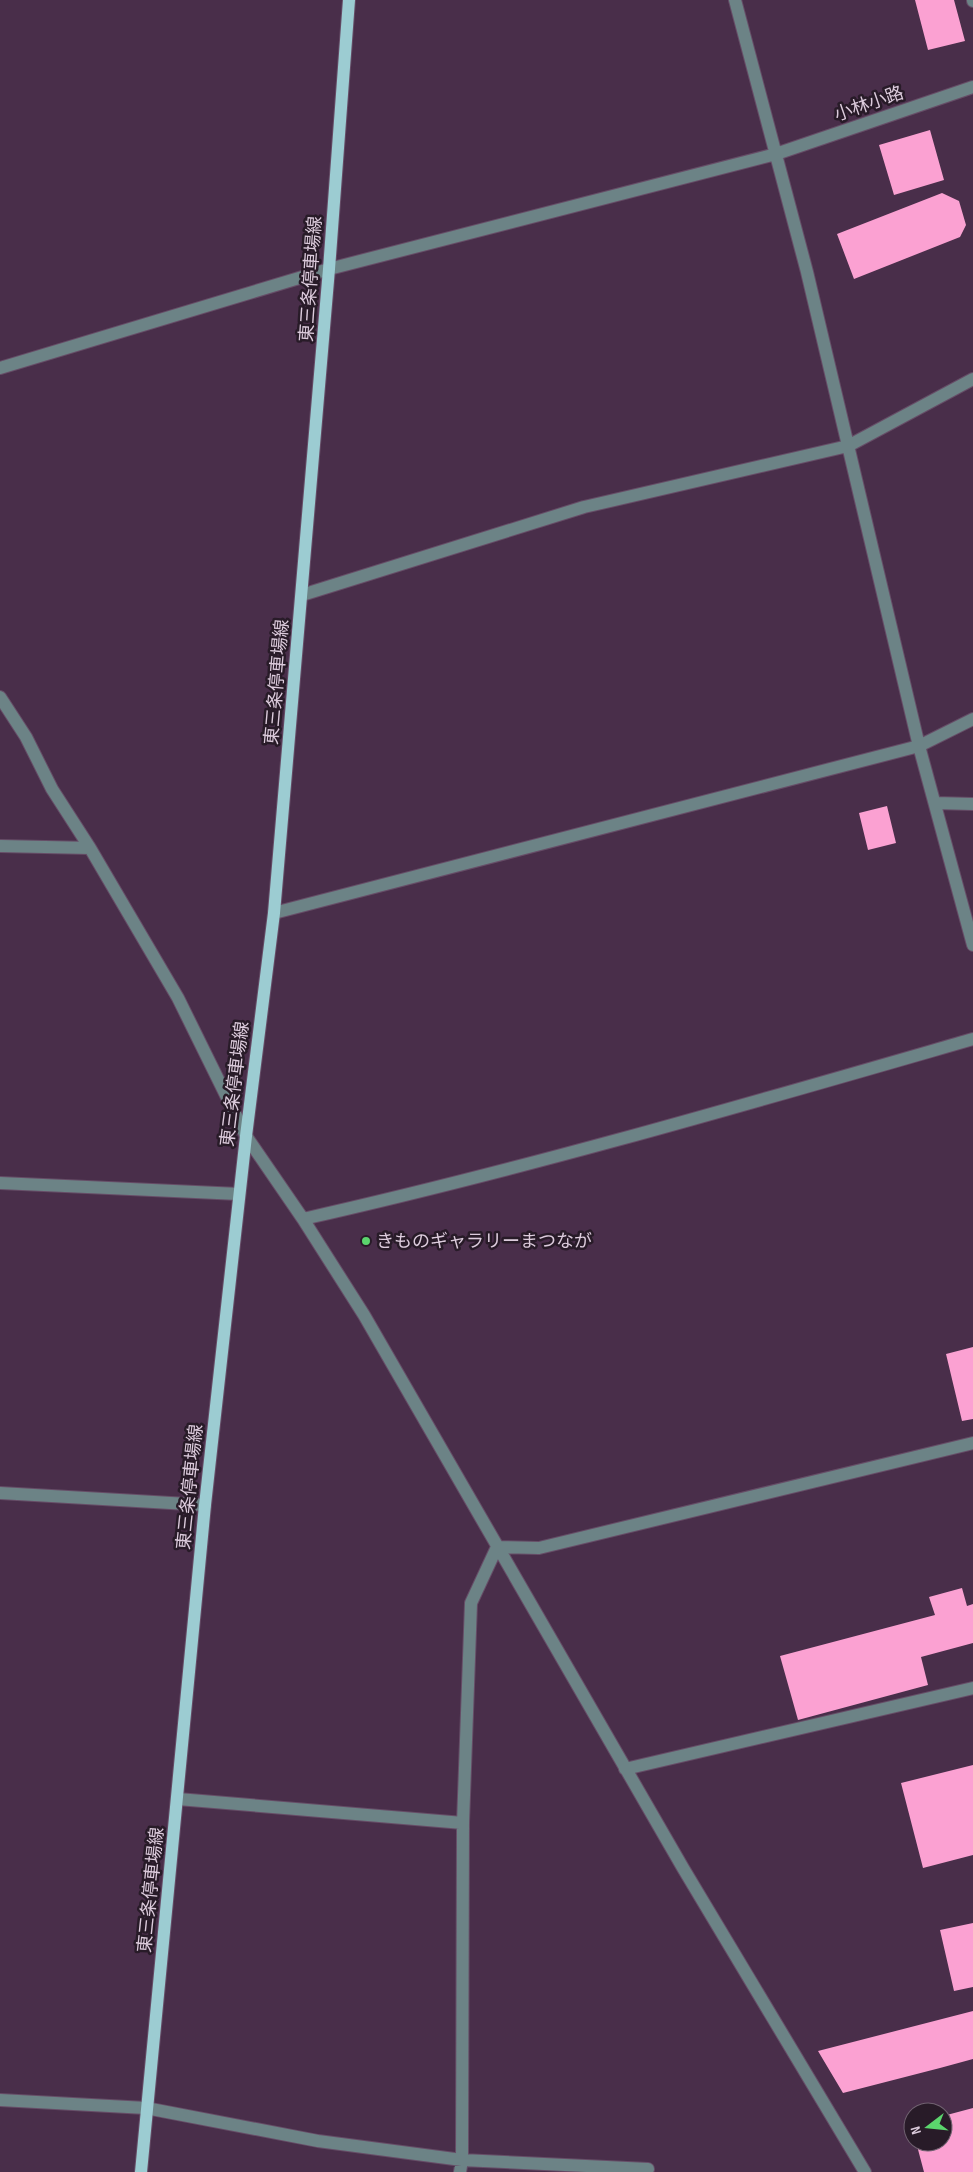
<svg xmlns="http://www.w3.org/2000/svg" width="973" height="2172" font-family="'Sofia Sans Condensed','Noto Sans JP',sans-serif">
<style>
.building{fill:#fba1d2}
.lines{fill:none;stroke-linecap:round;stroke-linejoin:round}
.minor-casing{stroke:#664d67;stroke-width:14}
.major-casing{stroke:#664d67;stroke-width:14}
.minor{stroke:#6c8386;stroke-width:12}
.major{stroke:#9cccd2;stroke-width:12}
.poi-dot{fill:#5bd56d;stroke:#281b28;stroke-width:2}
.labels{text-anchor:middle;dominant-baseline:central;stroke-width:5;stroke-linejoin:round;paint-order:stroke}
.street-label{font-size:18px;fill:#dccbdc;stroke:#281b28}
.poi-label{font-size:18px;fill:#dccbdc;stroke:#281b28;text-anchor:start}
</style>
<rect width="100%" height="100%" fill="#492e4a"/>
<path class="building" d="M915,0H954L965,41L928,50Z
M930,130L944,180L894,195L879,145Z
M942,193L959,201L966,225L960,237L854,279L837,234Z
M887,806L896,843L868,850L859,813Z
M973,1347V1419L962,1421L946,1354Z
M962,1588L967,1606L973,1604V1643L921,1657L928,1685L798,1720L780,1656L935,1615L929,1597Z
M973,1765V1855L923,1868L901,1783Z
M973,1923V1987L954,1991L940,1930Z
M973,2011V2059L940,2068L843,2093L818,2051Z
M973,2108V2172H924L916,2142H943V2116Z"/>
<g class="lines">
<defs>
<path id="minor" d="M735,0L807,272L919,746L973,945
M973,0V1
M0,368L329,269L776,154L973,87
M302,595L584,507L848,446L973,379
M0,697L26,737L52,789L90,848L178,998L246,1136L303,1219L364,1315L683,1868L865,2172
M935,803L973,804
M0,846L90,848
M274,913L919,746L973,719
M0,1183L239,1194
M303,1219C529,1168 751,1103 973,1039
M0,1493L205,1505
M497,1547L539,1548L973,1443
M625,1769L973,1688
M178,1799L463,1823
M0,2100L146,2108L318,2141L462,2160L648,2169
M460,2172L462,2160L463,1823L471,1603L497,1547"/>
<path id="major" d="M141,2172L205,1505L246,1136L274,913L329,269L349,0"/>
</defs>
<use href="#minor" class="minor-casing"/>
<use href="#major" class="major-casing"/>
<use href="#minor" class="minor"/>
<use href="#major" class="major"/>
</g>
<circle class="poi-dot" cx="366" cy="1241" r="5"/>
<g class="labels">
<g class="street-label">
<text transform="translate(869 104) rotate(-19)">小林小路</text>
<text transform="translate(311 279) rotate(-86)">東三条停車場線</text>
<text transform="translate(277 682) rotate(-85)">東三条停車場線</text>
<text transform="translate(235 1084) rotate(-83)">東三条停車場線</text>
<text transform="translate(190 1487) rotate(-84)">東三条停車場線</text>
<text transform="translate(151 1890) rotate(-84)">東三条停車場線</text>
</g>
<g class="poi-label">
<text x="376" y="1241">きものギャラリーまつなが</text>
</g>
</g>
<g transform="translate(928 2127) rotate(254)"><circle r="24" fill="#281b28" stroke="#706170"/>
<path d="M0-4L9 19L0 12L-9 19Z" fill="#5bd56d"/>
<text y="-8" font-size="14" font-weight="bold" text-anchor="middle" fill="#dccbdc">N</text>
</g>
</svg>
